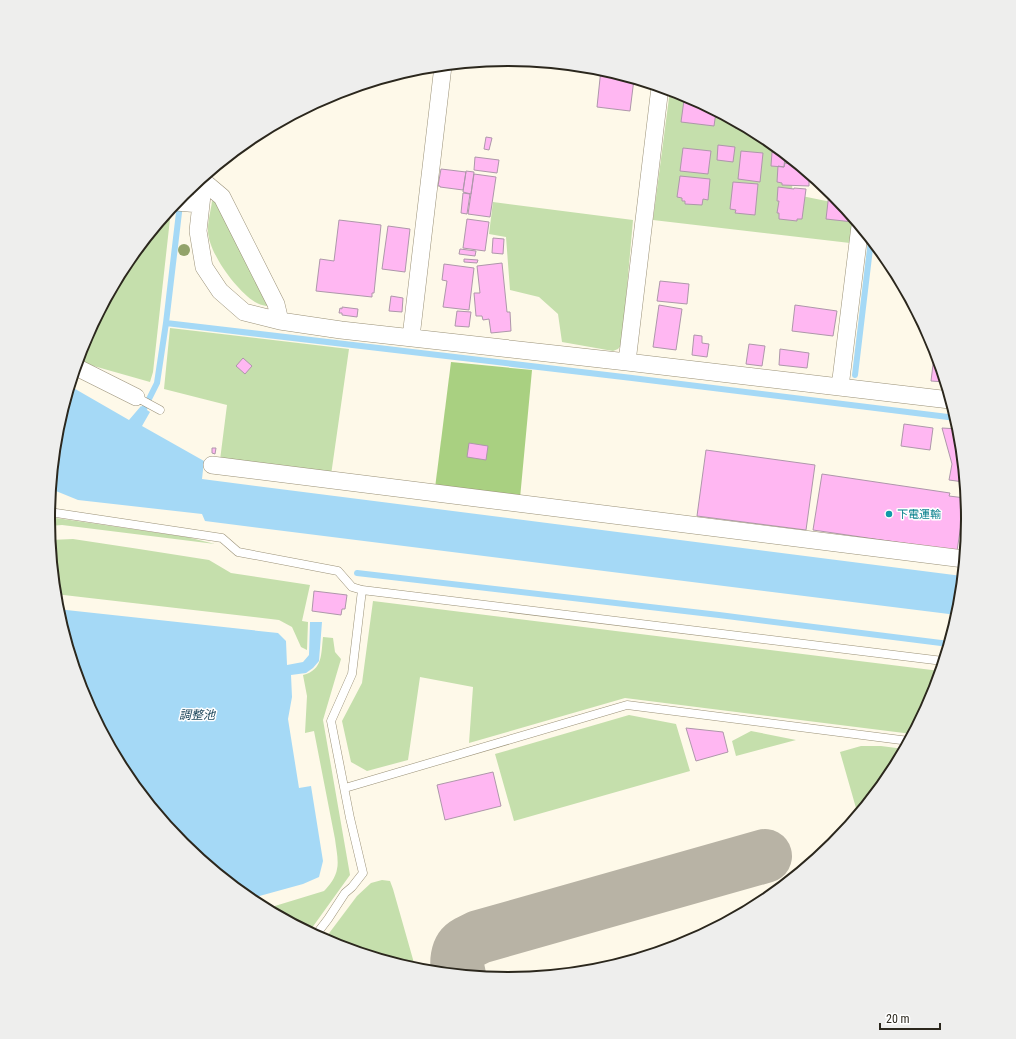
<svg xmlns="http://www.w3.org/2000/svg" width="1016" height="1039" font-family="'Roboto Condensed','Noto Sans JP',sans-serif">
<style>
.green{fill:#c5dfac}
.forest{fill:#a9d081}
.water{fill:#a5d9f6}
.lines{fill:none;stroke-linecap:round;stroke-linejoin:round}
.stream{stroke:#a5d9f6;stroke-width:6}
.taxiway{stroke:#b8b3a5;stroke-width:54}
.building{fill:#ffb7f2;stroke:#ae97aa}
.service-casing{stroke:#9a9178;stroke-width:9}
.minor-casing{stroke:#9a9178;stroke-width:18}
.service{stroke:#fff;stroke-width:8}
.minor{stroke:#fff;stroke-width:17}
.tree{fill:#93a36a}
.culture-dot{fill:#0f9aa8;stroke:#fff;stroke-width:1.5}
.labels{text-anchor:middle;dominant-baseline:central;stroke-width:3;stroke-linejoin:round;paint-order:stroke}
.culture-label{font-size:11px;fill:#0d838f;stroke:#fff;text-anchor:start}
.water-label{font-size:12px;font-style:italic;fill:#20495d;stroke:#fff}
.rim{fill:none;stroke:#2b271d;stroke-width:2}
</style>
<rect width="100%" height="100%" fill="#fef9e9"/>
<path class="green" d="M670,90L684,95L764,137L793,161L792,194L841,204L853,219L850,243L653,220Z
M212,201L219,203L269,305L266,306C262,305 258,304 255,302C236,290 207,251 208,229C208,220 211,210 212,201Z
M493,202L633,220L622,344L618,349L613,351L562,342L558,314L539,297L510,290L506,237L489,234Z
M170,210H171L153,372L150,382L83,363L78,360L83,343L126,264Z
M170,328L349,349L331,475L220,460L227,405L164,389Z
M48,516L56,518L187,537L215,544L62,525L49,526Z
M73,539L139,549L209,560L231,573L310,585L302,621L308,622L307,650L301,647L292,627L279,620L55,594L50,540Z
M373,601L940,671L933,696L912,734L625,698L469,743L473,687L420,677L408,760L367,771L351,762L342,721L362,683Z
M323,637L333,638L335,652L341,659L323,720L350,875L309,932L265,909L324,891C329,886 336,877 337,869C339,861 336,848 335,839L314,731L305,733L307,696L303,675C323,670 321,654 323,637Z
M629,715L676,724L690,771L514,821L495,754Z
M751,731L796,740L736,756L732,741Z
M861,746H881L904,749L890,775L858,815L840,752Z
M382,880L390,881L393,889L416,970L332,944L324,940L357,896L371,883Z"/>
<path class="forest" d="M451,362L532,370L520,498L435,488Z"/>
<path class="water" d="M70,386L129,420L141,406L150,412L142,426L204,461L202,479L962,576L959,609L957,615L205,521L202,514L78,500L51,489L57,430Z
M57,609L278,633L286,641L287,665L303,662L309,655L310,622H322L319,661L313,668L306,673L291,675L292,697L288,719L299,788L311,786L323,861L319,877L303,884L249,899L183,845L125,775L83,695Z"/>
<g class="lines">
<path class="stream" d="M166,323L632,378L956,418
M855,375L871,240
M141,415L157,383L166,323L180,204
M357,573L719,615L949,644
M369,953L370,956"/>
<path class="taxiway" d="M459,975C456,964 456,949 467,943C471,941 475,939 479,937L765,856"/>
</g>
<path class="building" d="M601,69L634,79L630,111L597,107Z
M688,97L716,112L714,126L681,122L684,100H688Z
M736,122L749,129L735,128Z
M486,137L492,138L489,150L484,149Z
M718,145L735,147L733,162L717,160Z
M683,148L711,151L708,174L680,171Z
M741,151L763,153L760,182L738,179Z
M772,152L783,153L785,155L784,167L771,166Z
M475,157L499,160L497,173L474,170Z
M791,160L809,175V186L782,185V183L777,182L778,166L784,167L785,163L791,164Z
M441,169L466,172L463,190L440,187V186H438Z
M466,171L474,172L471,194L463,192Z
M474,174L496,177L490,217L468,214Z
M680,176L710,179L708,200L703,199L702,205L685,204V201H682V198L677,197Z
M733,182L758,184L755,215L735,213L736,210L730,209Z
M778,187L794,189V188L806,189L802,219H797V221L779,219V213H777L779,201H777Z
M463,193L470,194L467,214L461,213Z
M829,193L833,194L854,219L853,222L826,219Z
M467,219L489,222L485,251L463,248Z
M339,220L381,225L374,293H372V297L316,291L320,259L334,261Z
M388,226L410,229L405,272L382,269Z
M493,238L504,239L503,254L492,253Z
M460,249L476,251L475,256L459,254Z
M464,259L478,260L477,263L464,262Z
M502,263L507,312H510L511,331L491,333L489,319L483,320L482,316H476L474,293H480L477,266Z
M444,264L474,268L469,310L443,307L447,281L442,280Z
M660,281L689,284L687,304L657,301Z
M391,296L403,298L402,312L389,311Z
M659,305L682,309L676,350L653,347Z
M795,305L837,311L833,336L792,331Z
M342,307L358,309L357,317L342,315V313H339L340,308L342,309Z
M457,311L471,312L469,327L455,326Z
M694,335L702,336V343L709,344L707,357L692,355Z
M749,344L765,346L762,366L746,364Z
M935,348L945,382L931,381Z
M780,349L809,353L807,368L779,365Z
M243,358L252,366L245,374L236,366Z
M904,424L933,428L930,450L901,446Z
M942,428L959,429L964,482L949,480L952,464Z
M469,443L488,446L486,460L467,457Z
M212,448H216L215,454L212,453Z
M706,450L815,465L806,530L697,516Z
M822,474L950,493L949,496L965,498L957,551L813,530Z
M314,591L347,595L345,609H342L341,615L312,611Z
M686,728L723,732L728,752L696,761Z
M493,772L501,806L445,820L437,785Z"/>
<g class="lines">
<defs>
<path id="service" d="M136,397L160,410
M49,510L56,513L222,538L238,552L338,571L352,587L362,590L943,661
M345,788L627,705L909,741
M315,936L328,919L345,893L352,887L363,873L350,818L331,721L352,674L362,590"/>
<path id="minor" d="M204,177L198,231L204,267L220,291L244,312L280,321L341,330L627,362L950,400
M203,181L222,197L276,304L280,321
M176,202L200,204
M411,337L443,66
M627,362L660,87
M76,367L136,397
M840,387L860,226
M212,465L964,559"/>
</defs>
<use href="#service" class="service-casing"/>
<use href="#minor" class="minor-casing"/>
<use href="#service" class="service"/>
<use href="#minor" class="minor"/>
</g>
<circle class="tree" cx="184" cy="250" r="6"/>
<circle class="culture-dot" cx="889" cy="514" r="4"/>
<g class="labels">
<g class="culture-label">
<text x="897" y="514">下電運輸</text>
</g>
<g class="water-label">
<text x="197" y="715">調整池</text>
</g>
</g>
<path d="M0 0H1016V1039H0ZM55 519a453 453 0 1 1 906 0a453 453 0 1 1-906 0Z" fill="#eeeeed" fill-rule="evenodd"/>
<path class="rim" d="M55 519a453 453 0 1 1 906 0a453 453 0 1 1-906 0Z"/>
<path d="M880 1023v6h60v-6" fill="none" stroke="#2b271d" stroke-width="2"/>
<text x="886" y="1023" font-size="12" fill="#2b271d" stroke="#ffffff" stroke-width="3" paint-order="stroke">20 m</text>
</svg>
